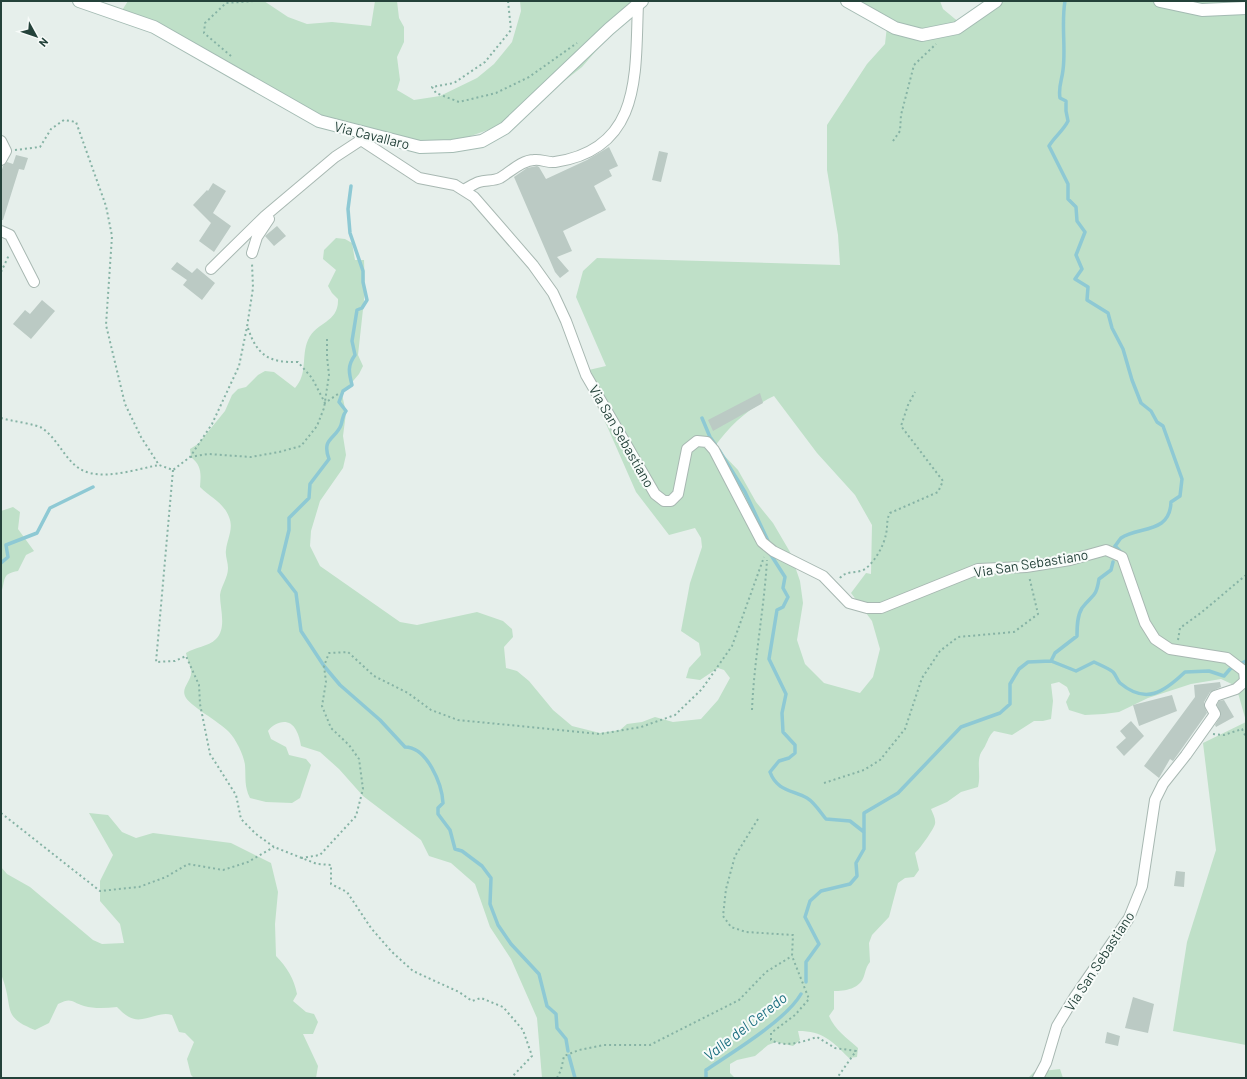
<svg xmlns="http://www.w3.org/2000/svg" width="1247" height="1079" font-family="Barlow,sans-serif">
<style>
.green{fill:#bfe0c8;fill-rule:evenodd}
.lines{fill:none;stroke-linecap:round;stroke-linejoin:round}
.stream{stroke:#8ec9d4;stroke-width:3.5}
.building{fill:#bbcac4}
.street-casing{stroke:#a8b8b2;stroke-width:12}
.secondary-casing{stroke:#a4bbb3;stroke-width:14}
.path{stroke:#86b3a5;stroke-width:2;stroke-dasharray:2 3;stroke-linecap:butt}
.street{stroke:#fff;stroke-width:10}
.secondary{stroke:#fff;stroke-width:12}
.labels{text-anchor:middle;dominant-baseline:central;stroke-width:4;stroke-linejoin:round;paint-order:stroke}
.street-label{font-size:14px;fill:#24423a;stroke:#f7fbf9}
.water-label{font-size:15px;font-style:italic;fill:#1c6f80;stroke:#f7fbf9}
</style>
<rect width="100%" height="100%" fill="#e6efeb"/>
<path class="green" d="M128,1H264L288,17L307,24L332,22L371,26L375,1H397L399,18L404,27V42L397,57L400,80L397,90L414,100L440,96L477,78L494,64L512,42L521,11L520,1H639L582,67L513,121L443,146L385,145L310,119L189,46L144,30L117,18Z
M840,1H940L943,9L966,28L1001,1H1246V721L1236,686L1221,679L1191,684L1148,698L1119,712L1104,714L1085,715L1069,710L1066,702L1070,694L1067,687L1059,682L1051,684L1053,701L1051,719L1043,721H1034L1012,735L994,731C989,736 989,738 986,744C985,748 981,751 980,755C977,765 981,775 978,787L961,792L947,802L931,809C933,814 936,819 935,824C934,829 919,850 915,853L919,870L914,877L905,878L898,883L889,917L872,935L869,943L870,962C866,967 866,970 864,976C860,989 845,991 834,991V1009L829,1016C835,1030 847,1038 858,1048L857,1057L849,1058C832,1041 823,1031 798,1031L800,1040L793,1046L776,1042L768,1045L755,1056L737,1060L730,1064V1073L735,1078H542L537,1018L511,959L490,927L475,884L451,863L429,856L421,840L363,796L339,769L320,752L301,746C300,741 299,735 296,730C289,717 275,722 268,731L271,739L286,747L289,755L306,759L311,765L300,798L292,803L266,802L250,798C244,786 246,778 245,765C244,756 236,739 229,732C220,722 188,705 185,696C181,687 193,680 191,670C190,665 187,659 186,653C195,647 208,647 216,639C227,628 220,609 220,595C221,586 228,578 228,568C228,562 225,556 226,550C227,539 234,529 229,517C224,503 210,497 200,487C201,474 202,466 191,457L190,449L198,444L225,411L232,395L238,389L246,387L258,375L265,371L274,372L295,388C308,374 301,356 308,340C317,321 339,323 338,299L332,293L328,286L336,270L323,259L324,250L336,238L345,239L352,243L355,260H364L365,291L358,355L363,366L359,374L342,394L346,413L343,436L346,455L343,468L320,501L311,531L310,546L320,566L400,622L417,625L477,612L503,621L512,629L513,637L504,647L506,668L517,671L529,681L553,710L572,726L600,733L620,730L627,724L642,722L655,717L673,722L701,719L718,700L730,678L724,670L718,668L700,680L686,678L689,668L701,655L699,643L681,631L690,583L702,547L701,538L695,528L669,535L636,492L607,426L580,372L606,366L576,297L583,271L597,258L840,265L838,235L827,170V125L867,64L885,44L887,26ZM774,396L817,453L855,495L872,525L871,574L866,573L851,593L872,621L880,649L873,677L860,693L824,683L805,664L797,640L803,603L800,581L790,552L773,523L756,502L738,470L715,446C731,424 749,408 774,396Z
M13,507L20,512L18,529L34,551L26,555L18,571C1,574 6,579 1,593V511Z
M1246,722V1045L1173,1031L1187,942L1216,850L1203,743Z
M89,813L108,815L122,832L136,838L153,833L231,843L271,863L278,892L275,924L276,956C287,967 294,979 297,994L293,1001L306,1012L314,1014L318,1022L313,1034H303L318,1066L316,1078H194L191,1075L187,1059L194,1042L185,1033L179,1032L172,1015C158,1010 143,1025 129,1017C125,1015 120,1010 117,1007C106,1008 95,1009 84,1006C71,1002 72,997 58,1004L49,1023L35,1030C0,1016 15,1009 1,974V867L7,874L30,887L93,940L102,944L124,943L120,924L100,901V881L113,855Z
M1060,1069L1063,1078H1028L1034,1072Z"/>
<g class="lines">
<path class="stream" d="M1065,1C1061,24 1066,47 1063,70C1062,80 1058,87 1060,98L1066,101V111L1068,121C1063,131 1055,136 1049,146L1068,184V199L1076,207L1077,221L1085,232L1076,255L1082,269L1075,279L1088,287L1087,300L1108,313L1112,328L1123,349L1132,380L1141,403L1151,411L1157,422L1163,426L1182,479L1180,496L1171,502C1170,534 1139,526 1121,538C1119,540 1117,544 1115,546L1122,553
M351,186L348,209L350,233L363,271V282L367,300L362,308L357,310L352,341L355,355C347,366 349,373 352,385L343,391L339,402L346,411C342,416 343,419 341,425C336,439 321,438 329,459L310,484L309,498L289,518V530L279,571L296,593L301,631L324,666L340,685L380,720L405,747C427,747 442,784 443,803L438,808V814L450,830L455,849L462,851L482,866L491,878L490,904L498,925L511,944L539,974L547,1006L556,1014L557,1028L566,1039L568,1051
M702,418L710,437L715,444
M719,450L745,492L769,543
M771,555L785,577L783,588L788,597L783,607L777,610L769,659L786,694L782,713L783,732L795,745V753L789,758L779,761L770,772C777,791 792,790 807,798C814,802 821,813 826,819L850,821L864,832
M1,563L8,557L6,545L37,533L50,508L93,487
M1051,661L1055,653L1077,636C1077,627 1077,616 1082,608C1093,594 1096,598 1099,579L1111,570L1113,562
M806,982V962L819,944L805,917L810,901L821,891L850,884L857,876L856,863L864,849V813L898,793L961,727L1000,713L1010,704V684L1019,669L1028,662L1051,661L1076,671L1094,662C1100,665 1108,668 1113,672C1116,675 1117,680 1120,683C1146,705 1164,692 1185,672L1209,671L1224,676L1230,669L1246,661
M569,1056L575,1078
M706,1078V1070C733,1052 786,1020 801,994"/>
</g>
<path class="building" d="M609,147L618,166L609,170L612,176L594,186L606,210L563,231L572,251L557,257L569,271L560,278L555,272L514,177L527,168L537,166L539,167L546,179L587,160Z
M659,151L668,153L661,182L652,180Z
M16,155L28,158L24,170L19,169L3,220H1V173L3,166L7,162L13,164Z
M213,183L226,191L213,213L231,226L214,252L199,241L211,223L193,205L207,190L208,191Z
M277,226L286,236L274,246L265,236Z
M177,262L192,273L197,268L215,283L202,300L183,285L187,280L171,269Z
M42,300L55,311L31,339L13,324L25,310L30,314Z
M760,393L763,403L713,431L708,420Z
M1220,682L1221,687L1210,692L1204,702V705L1207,713L1173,761L1170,759L1159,778L1144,766L1195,697L1194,685Z
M1172,695L1177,711L1139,726L1133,705Z
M1224,700L1234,717L1216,727L1215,725L1221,715L1217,705L1219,701Z
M1131,721L1144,736L1124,756L1116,747L1126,738L1120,731Z
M1176,871L1185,872L1184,887L1174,886Z
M1133,997L1154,1004L1148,1033L1125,1028Z
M1107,1032L1120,1036L1118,1046L1105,1043Z"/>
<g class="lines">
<defs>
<path id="street" d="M358,131L361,140L419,178L455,185L474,197L533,265L553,293L566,321L586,375L655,494L664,501H671L678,494L687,449L697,441L707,442L714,450L762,542L773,551L823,576L849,603L867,608H881L978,569L1026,567L1070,560L1106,550L1122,557L1145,623L1155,639L1170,649L1227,658L1244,671L1245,681L1236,689L1215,696L1210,705L1215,714L1186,755L1163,784L1155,800L1142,886L1129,918L1074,998L1057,1026L1046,1063L1038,1078
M1,141L6,151L1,160
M463,190C468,188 473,184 479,182C486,180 494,181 500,178C510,172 522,160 534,160C541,159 548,163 555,162C643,149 635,72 638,4
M1,231L10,235L34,282
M252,253L257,237L269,219
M211,269L265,216L335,157L361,140"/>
<path id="secondary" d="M79,1L154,27L319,121L420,147L452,146L482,141L505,128L609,29L642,1
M847,1L895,28L922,35L957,28L996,1
M1160,1L1202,10L1246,8"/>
</defs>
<use href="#street" class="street-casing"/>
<use href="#secondary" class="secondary-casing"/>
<path class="path" d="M508,1L511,30L485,62L454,83L432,87L436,93L459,102L496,93L529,77L577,43
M231,56L204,33L205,23L226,3L255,1
M893,141L900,131L901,115L914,65L936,44
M15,150L40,147L51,129L64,120L76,122L106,206L112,236L106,325L125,404L141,437L159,465L173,470L190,457L212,424L239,366L247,327L253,288L252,263
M1,272L9,255
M248,328C257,356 270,363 298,362L312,378L325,403L338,394
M1,418C10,421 36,424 42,428C61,441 67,468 90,473C112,478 137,469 159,465
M190,457L208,454L251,457L279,452L301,446L317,426L324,408L329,375L327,357V338
M173,470L156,662L175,661L186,656L199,685L200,704L210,754L236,795L241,819L256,834L274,847L317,864L331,865V884L347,892L371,928L391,951L413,971L459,992L472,1001L481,998L503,1007L523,1030L532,1056L511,1078
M840,578C846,570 857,574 865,569C875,562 884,545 886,534C888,526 886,520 890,513L938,492L943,481L901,426L908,405L915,392
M1178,640L1180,628L1202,612L1246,575
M752,710C754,660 764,610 767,560
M1213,734L1224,735L1242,729L1246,737
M824,783L864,770L880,760L905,729L922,678L940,651L958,637L1014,632L1038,614L1029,576
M1,813L100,891L139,887L166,877L188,864L223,870L248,862L274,847
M758,819L735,856L726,889L723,916L731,927L746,932L793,935L792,956L809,999L795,1015L771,1033V1040C785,1048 802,1042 817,1037L835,1048L856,1051L837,1078
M301,858L320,855L356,816L363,789L359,759L349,745L331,728L322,706L326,682L324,666L329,653L348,652L374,676L408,693L431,710L458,720L600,734L641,727L675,715L702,689L732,646L764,557
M557,1078L561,1070L564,1056L579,1050L604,1045H650L739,1000L766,972L792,956"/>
<use href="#street" class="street"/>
<use href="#secondary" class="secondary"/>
</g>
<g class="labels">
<g class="street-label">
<text transform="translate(372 135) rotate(14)">Via Cavallaro</text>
<text transform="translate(622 436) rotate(60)">Via San Sebastiano</text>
<text transform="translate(1031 563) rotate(-9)">Via San Sebastiano</text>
<text transform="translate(1099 961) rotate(-57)">Via San Sebastiano</text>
</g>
<g class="water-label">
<text transform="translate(745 1026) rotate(-38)">Valle del Ceredo</text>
</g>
</g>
<rect width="1247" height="1079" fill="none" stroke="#24423a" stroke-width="4"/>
<g transform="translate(36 36) rotate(130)" stroke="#f7fbf9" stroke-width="3" paint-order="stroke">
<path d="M0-3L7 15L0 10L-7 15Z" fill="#24423a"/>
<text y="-6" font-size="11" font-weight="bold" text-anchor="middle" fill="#24423a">N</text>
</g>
</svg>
